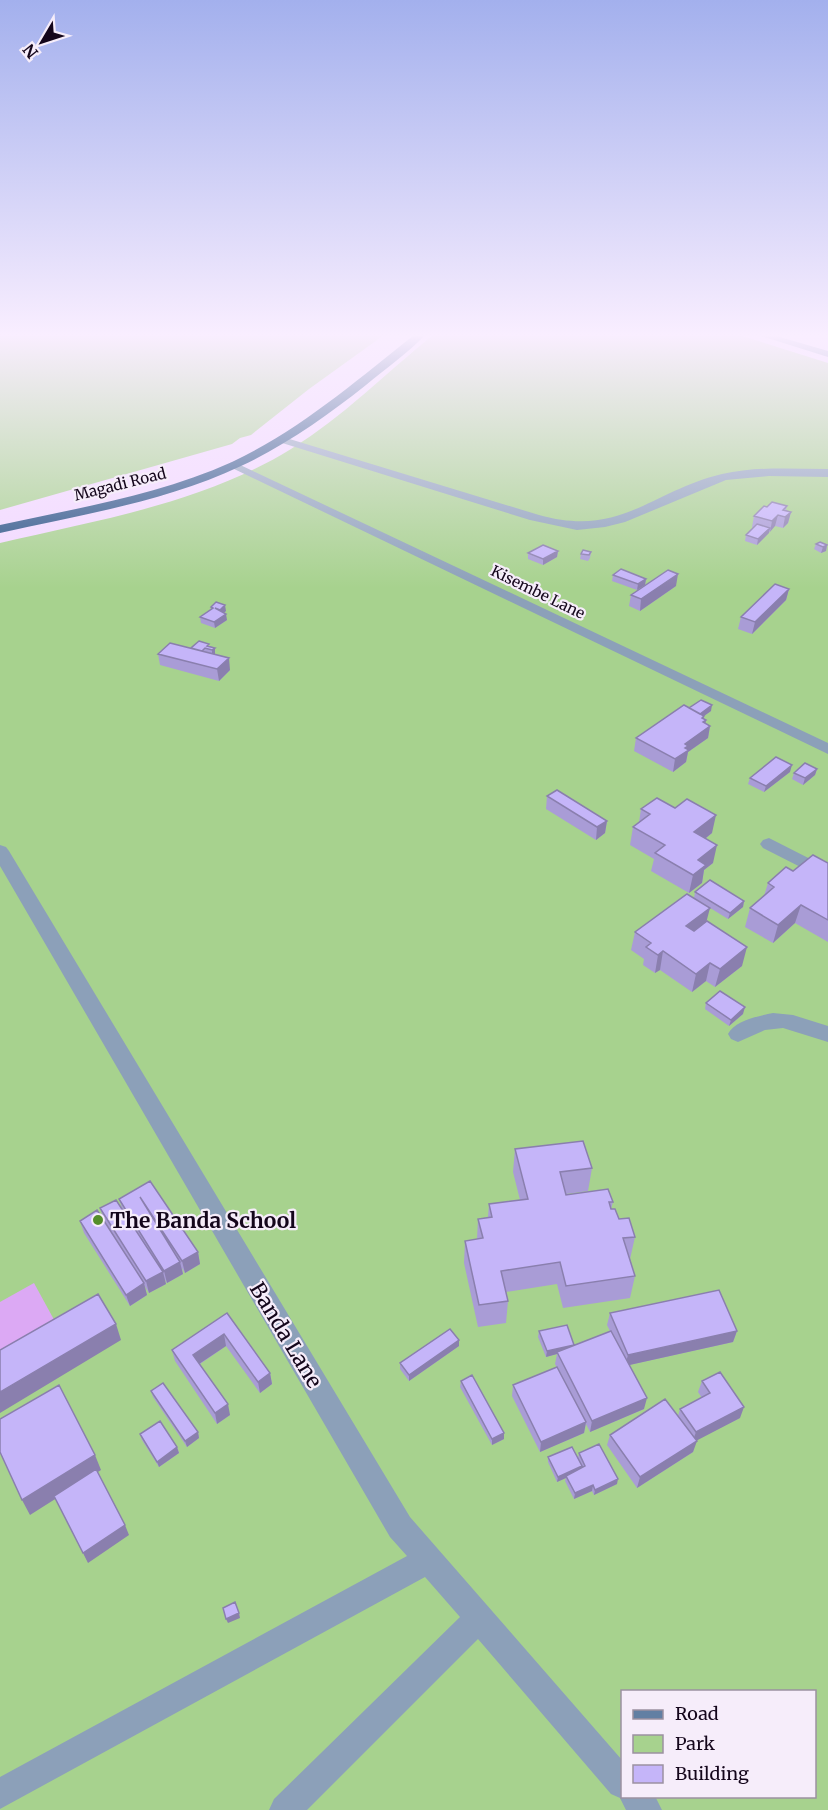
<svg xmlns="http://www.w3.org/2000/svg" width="828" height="1810" font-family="Merriweather,serif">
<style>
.green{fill:#a7d28e;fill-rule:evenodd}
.water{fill:#dca9f4}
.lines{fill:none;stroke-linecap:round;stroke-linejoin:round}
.street{fill:#8ca0b9;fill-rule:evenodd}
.secondary{fill:#627fa3;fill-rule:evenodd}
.highway{fill:#285284;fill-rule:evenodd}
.wall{fill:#a99cd6}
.shaded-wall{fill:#8a7fae}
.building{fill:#c5b5f9;stroke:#8a7fae;stroke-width:1.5}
.poi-dot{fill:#558e2b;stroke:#f6edfa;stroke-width:2}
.labels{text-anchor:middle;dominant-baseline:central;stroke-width:4.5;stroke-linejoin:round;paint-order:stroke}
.far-street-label{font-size:15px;fill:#14061b;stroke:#f6edfa}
.near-poi-label{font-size:21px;font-weight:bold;fill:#14061b;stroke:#f6edfa;text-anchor:start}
.near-street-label{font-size:21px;fill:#14061b;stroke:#f6edfa}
</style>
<rect width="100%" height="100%" fill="#f2d9ff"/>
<path class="green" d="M0,335H384L309,389L251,435L240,438L232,444L0,510Z
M433,335H739L828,363V1810H0V543C98,520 204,503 291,449C343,417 386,373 433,335ZM622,1692H814V1796H622Z"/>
<path class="water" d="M34,1283L58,1327L0,1360V1302Z"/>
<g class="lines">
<path class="street" d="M283,437L539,515C621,538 651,491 722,474C757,466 793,469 828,469V477L769,476L726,480L625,522L605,527L577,530L530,520L279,442L277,440Z
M234,462L828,743V754L230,467V463Z
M769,838L828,868V881L763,848L760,844L763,840Z
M0,845L6,847L9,851L410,1517L622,1760V1796H655L662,1810H626L620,1798L611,1794L478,1639L307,1810H269L274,1799L460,1617L425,1577L0,1809V1777L407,1556L390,1537L0,866Z
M773,1013L793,1015L828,1026V1042L783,1028L765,1030L738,1042L731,1039L728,1034C735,1020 759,1016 773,1013Z"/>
<path class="secondary" d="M758,335H773L828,351V357Z"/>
<path class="highway" d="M414,335H425C408,353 385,369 366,385C327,416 286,445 241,466C165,502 80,515 0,533V525C78,508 159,495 232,462C300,430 356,381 414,335Z"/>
</g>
<path class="wall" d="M787,506L786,510L791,512L788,523L783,528L775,526L757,545L745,541L746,535L753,528L752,527L754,516L767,507Z
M816,544L827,545L826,551L821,553L814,549Z
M558,551L557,557L543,565L528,559V553Z
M591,552L590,558L588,561L580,559L581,554Z
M613,575L646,579L645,585L637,590L612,581Z
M676,586L640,611L629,606L631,595Z
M789,589L786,600L752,634L738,629L741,617Z
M211,607L226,611L224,613L227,620L215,628L201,623L200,617L211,609Z
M210,646L215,648V654L214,655L230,670L219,681L160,665L158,654L191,648Z
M689,708L711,711L704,716V718L706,720L705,723L710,726L708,738L688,752L686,762L673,772L634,751L636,738Z
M817,769L815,775L803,785L792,779L794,773Z
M790,772L764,792L748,784L750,778Z
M547,796L607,821L605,833L596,840L546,809Z
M675,808L712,833L706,838L713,863L704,870L702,883L689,893L651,871L654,859L630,845L633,827L639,822L641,809Z
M828,863V942L795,923L773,943L745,927L750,908L764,896L768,883L793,871Z
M695,892L744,901L743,907L728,919L694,898Z
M707,921L742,966L715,987L706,981L692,992L660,970L655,973L643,965L644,959L631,950L635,932Z
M706,1003L743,1014L729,1026L705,1009Z
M515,1149L592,1168L588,1191L566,1194V1195L613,1202L611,1209L619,1219L635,1237L630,1259L635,1276L630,1298L563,1308L557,1284L506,1292L508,1301L506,1323L478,1327L464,1263L465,1241L477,1239L478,1219L488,1217L489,1204L520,1200L513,1172Z
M150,1181L198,1252L200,1264L185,1273L182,1268L183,1274L167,1283L164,1278L166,1284L149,1293L144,1285L147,1295L130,1306L84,1233L80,1221L123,1251L104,1220L100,1208H122L119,1199Z
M227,1313L270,1373L272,1384L260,1393L226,1346L200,1364L230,1415L217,1424L175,1361L172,1350Z
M610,1313L737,1331L733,1342L629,1365L644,1409L590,1432L586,1424L584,1433L540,1452L512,1396L513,1385L562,1376L555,1364L557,1354L546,1357L538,1337L539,1331L574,1346L610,1331L607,1325Z
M459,1340V1346L409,1381L400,1369V1363Z
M461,1381L504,1433V1439L492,1445L460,1387Z
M702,1381L740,1418L696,1440L693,1452L637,1488L607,1445L610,1435L678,1416L680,1409L702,1398L698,1392Z
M151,1391L198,1432L199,1438L187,1447L153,1397Z
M140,1434L177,1447L179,1453L159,1467L142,1440Z
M579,1453L617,1484L594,1495L592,1491L574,1499L565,1481L566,1478L557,1482L548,1462V1457L578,1458Z"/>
<path class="shaded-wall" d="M791,512L788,523L783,528L785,517Z
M778,515L775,526L770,532L772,521Z
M770,528L769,533L757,545L758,539Z
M827,545L826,551L821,553L823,547Z
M558,551L557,557L543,565V559Z
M678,574L676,586L640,611L641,599Z
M646,579L645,585L637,590L638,584Z
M789,589L786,600L752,634L755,622Z
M225,605L226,611L220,616V610Z
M226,614L227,620L215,628L214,622Z
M215,648V654L212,656V650Z
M229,658L230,670L219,681L217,669Z
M712,705L711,711L704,716L703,722L706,720L704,730L710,726L708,738L688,752L686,762L673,772L675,759L685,744L696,717Z
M792,765L790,772L764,792L766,786Z
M817,769L815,775L803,785L805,778Z
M716,815L712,833L691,850L694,832Z
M607,821L605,833L596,840L597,827Z
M717,845L713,863L704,870L702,883L689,893L693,875L698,860Z
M744,901L743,907L728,919L730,913Z
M801,905L795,923L773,943L778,925Z
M710,908L705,927L682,944L686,926Z
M747,947L742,966L715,987L720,969Z
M663,951L660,970L655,973L658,955Z
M710,963L706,981L692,992L696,974Z
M745,1007L743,1014L729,1026L731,1020Z
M198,1252L200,1264L185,1273L182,1261Z
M180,1262L183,1274L167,1283L164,1271Z
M163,1272L166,1284L149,1293L146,1281Z
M144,1283L147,1295L130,1306L126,1295Z
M116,1324L121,1340L0,1413V1392Z
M737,1331L733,1342L625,1366L628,1355Z
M224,1334L226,1346L196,1366L193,1355Z
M459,1340V1346L409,1381V1375Z
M574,1345L573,1350L557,1352V1354L546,1357L547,1351Z
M270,1373L272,1384L260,1393L258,1382Z
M647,1398L644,1409L590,1432L592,1421Z
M228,1404L230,1415L217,1424L215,1413Z
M744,1407L740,1418L692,1443L696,1432Z
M586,1422L584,1433L540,1452L541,1442Z
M198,1432L199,1438L187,1447L185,1441Z
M504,1433V1439L492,1445V1439Z
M697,1441L693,1452L637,1488L640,1477Z
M177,1447L179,1453L159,1467L157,1462Z
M95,1455L101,1470L30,1515L22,1500Z
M582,1466L580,1472L566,1476V1478L557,1482L558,1477Z
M618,1479L617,1484L594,1495L595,1490Z
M593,1485L592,1491L574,1499L575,1493Z
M125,1525L129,1535L88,1563L83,1553Z
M239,1613L240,1618L228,1623L226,1619Z"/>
<path class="building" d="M772,502L787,506L783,510L791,512L785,517L778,515L772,521L754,516L764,506L767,507Z
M757,524L770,528L758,539L746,535Z
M820,542L827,545L823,547L816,544Z
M543,545L558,551L543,559L528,553Z
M583,550L591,552L589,555L581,554Z
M621,569L646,579L638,584L613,575Z
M668,570L678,574L641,599L631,595Z
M775,584L789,589L755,622L741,617Z
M216,602L225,605L220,610L215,608L226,614L214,622L200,617L213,608L211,607Z
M199,641L209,644L207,646L215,648L212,650L205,648L202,651L191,648Z
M170,643L229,658L217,669L158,654Z
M701,700L712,705L700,714L689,708Z
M684,705L704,716L702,718L706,720L703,722L710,726L685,744L688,746L685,748L689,750L675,759L636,738Z
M776,757L792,765L766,786L750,778Z
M805,763L817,769L805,778L794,773Z
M557,790L607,821L597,827L547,796Z
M657,798L675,808L687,799L716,815L694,832L717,845L698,860L706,865L693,875L655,853L665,845L633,827L650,814L641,809Z
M813,855L828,863V920L801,905L778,925L750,908L774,887L768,883L786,867L793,871Z
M710,880L744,901L730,913L695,892Z
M687,894L710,908L686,926L694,931L707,921L747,947L720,969L710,963L696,974L663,951L658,955L646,947L651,943L635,932Z
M720,991L745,1007L731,1020L706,1003Z
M583,1141L592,1168L560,1172L566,1195L608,1189L613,1202H609L611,1209H615L619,1219L629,1218L635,1237L623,1238L635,1276L566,1286L560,1262L501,1271L508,1301L479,1305L465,1241L483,1238L478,1219L492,1217L489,1204L528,1199L515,1149Z
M150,1181L198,1252L182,1261L140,1197L180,1262L164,1271L119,1199Z
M116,1200L163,1272L146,1281L100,1208Z
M97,1210L144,1283L126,1295L80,1221Z
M719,1290L737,1331L628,1355L610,1313Z
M98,1294L116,1324L0,1392V1350Z
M227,1313L270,1373L258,1382L224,1334L193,1355L228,1404L215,1413L172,1350Z
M567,1325L574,1345L547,1351L539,1331Z
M450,1329L459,1340L409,1375L400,1363Z
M611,1331L647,1398L592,1421L557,1352Z
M557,1367L586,1422L541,1442L513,1385Z
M720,1372L744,1407L696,1432L680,1409L710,1393L702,1381Z
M472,1375L504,1433L492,1439L461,1381Z
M163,1383L198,1432L185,1441L151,1391Z
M59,1385L95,1455L22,1500L0,1452V1419Z
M665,1399L697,1441L640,1477L610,1435Z
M160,1421L177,1447L157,1462L140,1434Z
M599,1444L618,1479L595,1490L593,1485L575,1493L566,1476L585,1466L579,1453Z
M572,1447L582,1466L558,1477L548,1457Z
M96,1469L125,1525L83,1553L54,1496Z
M235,1602L239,1613L226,1619L223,1608Z"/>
<linearGradient id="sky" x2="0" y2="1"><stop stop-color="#a3b0ed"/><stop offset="0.57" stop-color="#f9eeff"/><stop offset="1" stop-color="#f9eeff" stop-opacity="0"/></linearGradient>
<rect width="828" height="588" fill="url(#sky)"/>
<circle class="poi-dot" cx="98" cy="1220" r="6"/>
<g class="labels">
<g class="far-street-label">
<text transform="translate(120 484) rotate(-14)">Magadi Road</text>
<text transform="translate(538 592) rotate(26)">Kisembe Lane</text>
</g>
<g class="near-poi-label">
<text x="110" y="1220">The Banda School</text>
</g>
<g class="near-street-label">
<text transform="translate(286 1335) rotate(59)">Banda Lane</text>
</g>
</g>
<rect x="621" y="1690" width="195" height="108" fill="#f6edfa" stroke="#9c91a1" stroke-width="1.5"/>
<rect x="633" y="1710" width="30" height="9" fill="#627fa3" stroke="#9c91a1" stroke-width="1.5"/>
<text x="675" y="1720" font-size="18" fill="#14061b">Road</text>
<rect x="633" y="1735" width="30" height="18" fill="#a7d28e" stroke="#9c91a1" stroke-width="1.5"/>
<text x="675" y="1750" font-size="18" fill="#14061b">Park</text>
<rect x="633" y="1765" width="30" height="18" fill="#c5b5f9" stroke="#9c91a1" stroke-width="1.5"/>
<text x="675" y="1780" font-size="18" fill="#14061b">Building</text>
<g transform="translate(42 42) rotate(231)" stroke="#f6edfa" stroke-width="4.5" paint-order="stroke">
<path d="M0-4.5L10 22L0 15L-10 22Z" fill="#14061b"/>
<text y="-9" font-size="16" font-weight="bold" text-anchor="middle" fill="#14061b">N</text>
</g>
</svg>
